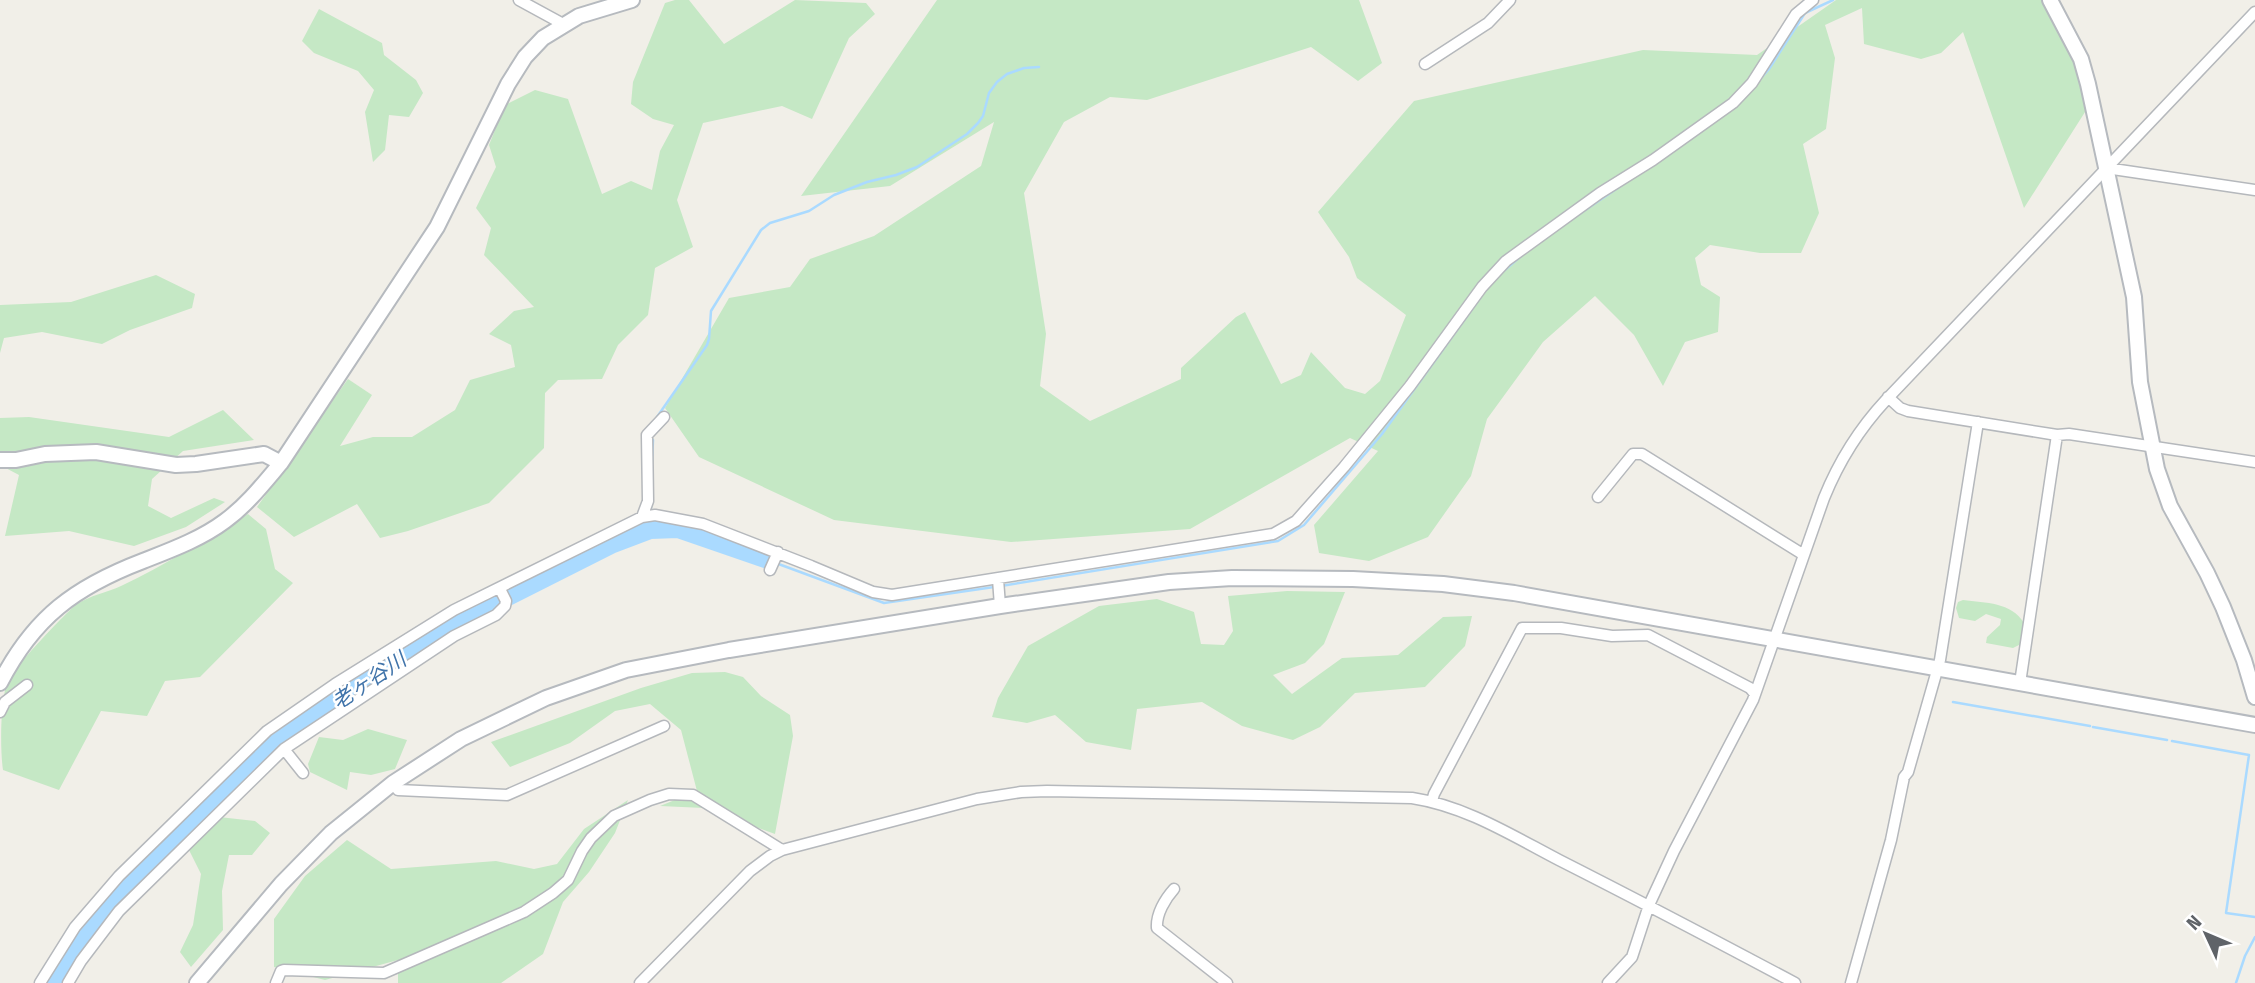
<svg xmlns="http://www.w3.org/2000/svg" width="2255" height="983" font-family="'Fira Sans Condensed','Noto Sans JP',sans-serif">
<style>
.green{fill:#c5e8c5}
.lines{fill:none;stroke-linecap:round;stroke-linejoin:round}
.stream{stroke:#aadaff;stroke-width:2.5}
.river{stroke:#aadaff;stroke-width:18}
.street-casing{stroke:#b5b8bc;stroke-width:13}
.secondary-casing{stroke:#b6babf;stroke-width:18}
.street{stroke:#fff;stroke-width:10}
.secondary{stroke:#fff;stroke-width:14}
.labels{text-anchor:middle;dominant-baseline:central;stroke-width:5;stroke-linejoin:round;paint-order:stroke}
.water-label{font-size:21px;font-style:italic;fill:#4174aa;stroke:#fff}
</style>
<rect width="100%" height="100%" fill="#f1efe8"/>
<path class="green" d="M675,0H689L724,44L795,0L866,3L875,14L849,38L812,119L782,106L703,123L677,200L693,247L655,268L648,315L618,345L602,379L558,380L545,393L544,448L489,503L408,531L380,538L357,504L294,537L257,507L348,379L372,395L340,446L373,437H412L455,410L470,380L515,367L511,345L489,334L514,311L534,307L484,255L491,228L476,208L496,167L489,145L505,105L535,90L568,99L602,194L631,181L652,190L660,151L674,125L653,119L631,104L633,82L665,3Z
M937,0H1359L1382,63L1358,81L1311,47L1147,100L1110,97L1064,122L1024,193L1046,334L1040,386L1090,421L1181,379V368L1236,317L1245,312L1281,384L1301,375L1311,352L1345,388L1365,394L1380,381L1406,315L1357,278L1349,257L1318,212L1414,101L1643,50L1757,55L1836,0H2058L2092,101L2024,208L1963,32L1941,53L1921,59L1864,44L1862,8L1825,25L1835,58L1826,129L1803,144L1819,213L1801,253H1760L1710,245L1695,258L1701,285L1720,297L1718,332L1685,342L1663,386L1634,335L1595,296L1543,342L1487,419L1471,476L1428,537L1369,561L1319,553L1314,525L1378,451L1350,438L1190,529L1011,542L834,520L699,457L665,408L729,298L790,287L810,259L874,236L981,166L994,122L890,186L801,196Z
M319,9L382,43L384,55L416,80L423,93L409,117L389,115L385,150L373,162L365,112L374,90L358,71L314,53L302,41Z
M156,275L195,294L192,308L130,330L102,344L42,332L4,338L0,353V305L71,302Z
M223,410L254,440L183,451L152,479L148,506L171,518L214,498L225,502L186,527L134,546L69,531L5,536L19,475L0,465V418L29,417L169,437Z
M248,514L266,529L275,569L293,583L200,677L165,681L147,716L101,711L59,790L3,770C0,750 0,700 8,680C12,670 67,611 77,604C89,596 108,592 121,586C165,565 207,539 248,514Z
M1287,591L1345,592L1324,644L1305,663L1273,675L1292,694L1342,658L1398,655L1443,617L1472,616L1465,646L1425,687L1355,693L1320,727L1293,740L1242,726L1202,702L1137,709L1131,750L1086,742L1055,715L1027,723L992,717L998,698L1028,646L1099,606L1157,599L1194,612L1201,644L1224,645L1233,631L1228,596Z
M1963,600C1986,603 2011,602 2024,623L2021,644L2013,648L1986,643L1987,637L2000,625L2001,619L1986,614L1975,621L1959,618L1956,608L1958,602Z
M725,672L743,677L761,696L790,715L793,736L775,834L704,808L660,806L697,791L681,730L650,704L615,711L570,743L510,767L491,742L641,688L692,673Z
M368,729L407,740L395,769L371,775L350,772L347,790L310,772L308,764L319,737L343,740Z
M628,800L615,833L589,872L563,902L543,954L501,983H398V960L325,980L274,967V919L305,876L347,840L391,869L496,861L534,869L557,864L584,829Z
M219,817L255,821L270,833L252,855H229L222,891L223,930L191,967L180,952L193,925L201,874L188,848Z"/>
<g class="lines">
<path class="stream" d="M1739,103L1769,69L1805,13L1833,0
M1569,221L1625,183
M1500,274L1521,256
M657,417L707,345L709,339L711,311L761,230L770,223L809,211L834,195L867,182L896,175L917,167L967,134L978,123L983,116L989,93L997,82L1007,74L1024,68L1039,67
M652,461L653,440
M650,530L651,506
M765,559L884,603L994,587
M1001,586L1278,541L1304,525L1382,434L1480,298
M1953,702L2090,726
M2093,727L2167,740
M2172,741L2249,755L2226,913L2255,917
M2236,983L2245,956L2255,937"/>
<path class="river" d="M54,983L80,941L125,885L252,760L344,695L456,623L613,544L650,530L678,529L765,559"/>
<defs>
<path id="street" d="M519,0L563,24
M1425,64L1488,23L1510,0
M2106,168L2255,190
M1888,397L1900,408L1908,411L2057,435L2069,434L2255,462
M1598,497L1633,454H1642L1804,555
M642,517L648,501L647,435L664,417
M770,570L778,552
M998,579L1000,606
M2020,683L2057,435
M0,712L5,702L27,685
M284,749L303,773
M393,783L398,790L507,795L664,726
M1432,801L1434,794L1522,628H1561L1612,636L1648,635L1750,688L1755,694
M1174,889C1165,899 1156,914 1157,928L1227,983
M40,983L75,927L119,876L267,731L335,684L454,610L642,517L655,515L703,524L811,566L873,592L892,595L1273,534L1296,521L1344,467L1410,386L1482,287L1506,261L1600,193L1653,160L1733,103L1752,83L1796,14L1813,0
M68,983L81,961L119,911L284,749L454,636L496,615L505,606L506,601L500,589
M276,983L281,971L284,970L384,973L524,912L553,893L568,880L582,851L591,838L614,816L650,800L669,794L693,795L782,850
M640,983L750,871L770,856L782,850L977,799L1021,792L1047,791L1412,798C1465,806 1511,835 1559,860C1638,900 1716,941 1795,983
M1608,983L1632,957L1649,905L1674,851L1753,700L1824,498C1839,461 1859,429 1886,400L2255,12
M1851,983L1891,840L1904,777L1908,772L1940,660L1978,422"/>
<path id="secondary" d="M2050,0L2081,59L2088,84L2134,297L2140,382L2157,469L2170,506L2207,573L2223,607L2244,660L2255,697
M0,460H16L45,454L96,452L176,465L196,464L264,454L281,463
M0,683C34,617 75,587 143,561C171,550 201,539 225,521C247,505 264,483 281,463L437,227L508,84L525,57L543,38L579,16L632,0
M197,983L281,884L331,833L393,783L461,739L546,698L626,670L729,650L1000,606L1169,582L1232,578L1353,579L1443,584L1514,593L2255,725"/>
</defs>
<use href="#street" class="street-casing"/>
<use href="#secondary" class="secondary-casing"/>
<use href="#street" class="street"/>
<use href="#secondary" class="secondary"/>
</g>
<g class="labels">
<g class="water-label">
<text transform="translate(369 681) rotate(-34)">老ヶ谷川</text>
</g>
</g>
<g transform="translate(2206 934) rotate(314)" stroke="#ffffff" stroke-width="5" paint-order="stroke">
<path d="M0-5L12 26L0 18L-12 26Z" fill="#5f6368"/>
<text y="-10" font-size="19" font-weight="bold" text-anchor="middle" fill="#5f6368">N</text>
</g>
</svg>
